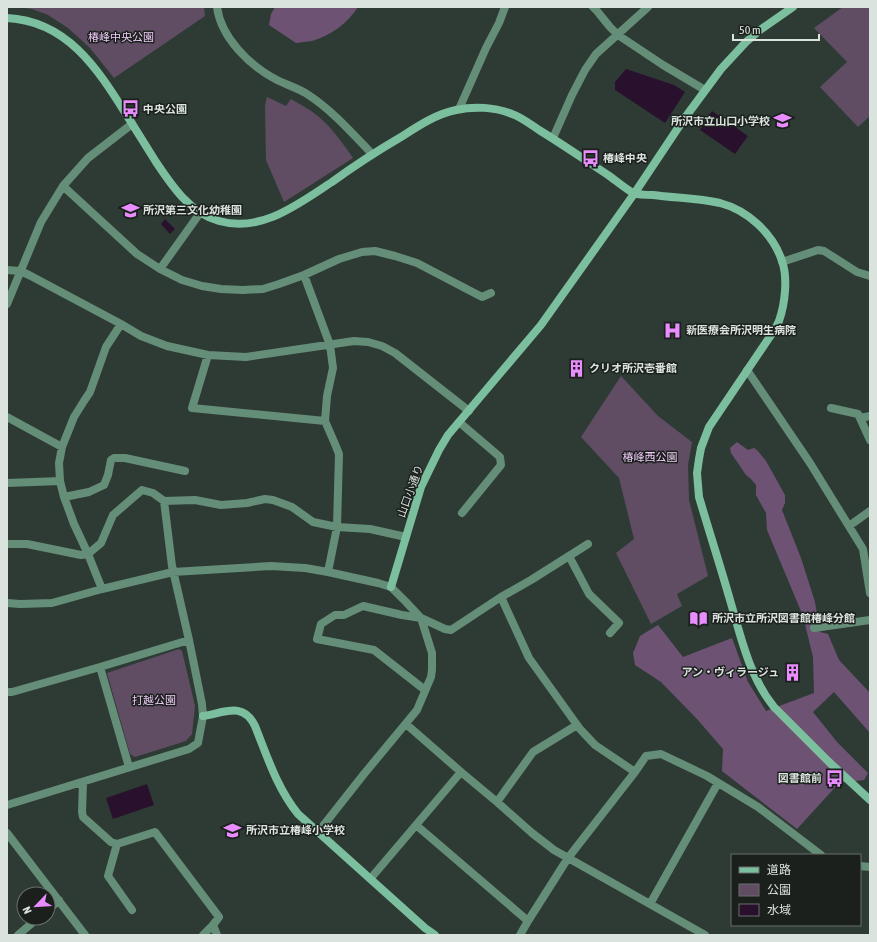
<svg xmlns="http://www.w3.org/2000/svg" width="877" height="942" font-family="'Asap Condensed','Noto Sans JP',sans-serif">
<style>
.green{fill:#604d64}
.forest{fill:#6e5274}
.water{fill:#29112e}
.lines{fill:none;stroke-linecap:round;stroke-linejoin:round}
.street{stroke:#658e79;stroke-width:8}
.secondary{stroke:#7cbf9e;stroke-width:8}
.labels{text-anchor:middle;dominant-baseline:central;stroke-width:3;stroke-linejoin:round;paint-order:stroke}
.park-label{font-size:11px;fill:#f0cbf9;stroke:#1b201d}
.poi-label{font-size:11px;font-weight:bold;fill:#dbe3df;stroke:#1b201d;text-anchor:start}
.street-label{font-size:11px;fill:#dbe3df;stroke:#1b201d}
</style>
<rect width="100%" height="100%" fill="#2e3b34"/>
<path class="green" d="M17,7H204L205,16L114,78L90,48L68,28L48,15L32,9Z
M843,7H870V116L858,127L820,87L847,62L814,28Z
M267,97L286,106L291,99C298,103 307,108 314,113C330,125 342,142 353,158L284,202L266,160L265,106Z
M621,376L658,416L692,442L688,465L689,500L708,576L677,594L682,606L651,624L616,553L634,539L619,478L581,437Z
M179,649L182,651L195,706L192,734L186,741L135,757L130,754L107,673Z"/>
<path class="forest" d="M275,7H358C348,23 330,36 312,41C307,42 301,42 296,43L269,25L271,14Z
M737,442L748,450L754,448L757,450L766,461L785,495V503L782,510L801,558L815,602L820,632L828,634L839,660L870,693V733L834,692L813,712L837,742L868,773L864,780L839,783L797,829L722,771L723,749L697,719L661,682L635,665L633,653L640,636L658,625L683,657L732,638L748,682L766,711L814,693L813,657L803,616L767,530L766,513L756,495V485L751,479L746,475L731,453L730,448Z"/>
<path class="water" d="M626,69L674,85L685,92L665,123L615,90V82Z
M712,111L748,136L735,154L700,130Z
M165,219L175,229L170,234L161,224Z
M147,784L154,805L113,819L106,798Z"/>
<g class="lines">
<path class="street" d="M217,7C221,38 250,66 277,80C287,85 298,88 307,94C332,110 352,133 372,154
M593,7L597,11L610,27L618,35L663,65L705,90
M459,109L486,48L499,23L505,7
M553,138L572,95L585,70L596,54L648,7
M63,186L137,254L160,269L182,280L202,286L221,289L243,290L263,289L279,284L304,275L339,259L362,252L375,251L395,256L417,263L482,297L491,293
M782,262L818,250L824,251L857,272L870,276
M160,269L200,213
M7,270L20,271L29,275L121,324L141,336L167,346L208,355L246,357L354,341L368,342L382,346L395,353L469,411
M304,275L330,345L333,368L327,396L325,421L335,444L339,454L337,527L328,572
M7,304L41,222L63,186L88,158L132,124
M208,355L192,408L325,421
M747,370L810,463L863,549L870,593
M831,408L858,414L860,418
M870,416L860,418L870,440
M7,417L62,447
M459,422L500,457L501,465L462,513
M7,483L60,481
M64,497L89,492L104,485L108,475L111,460L114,458H125L185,471
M849,526L870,511
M7,544H27L81,555L88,554L101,543L113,515L142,490L153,493L164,501L195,500L221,505L247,503L265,499L273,500L292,507L313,522L337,527L370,529L406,537
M569,556L589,594L619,623L610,633
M102,589L88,554L74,524L64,497L60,481L59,463L62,447L74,417L84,401L90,392L106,347L121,324
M501,597L529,658L580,729L595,745L635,772L646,756L661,754L707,776L758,807L821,855
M7,603L20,604L52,603L102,589L173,572L271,566L305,568L328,572L378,583L391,587L406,602L421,618L432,653V670L431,677L417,710L364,774L319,831
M814,628L870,620
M425,690L374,650L317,639L321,624L335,615H344L363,606L402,615L421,618L445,629L451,630L501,597L531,580L588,544
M7,692H12L100,667
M406,724L461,772L497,802L532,833L554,850L705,935
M129,767L100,667L189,640
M83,782L82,812L83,817L111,842L117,844L155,832L219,917L213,925L203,935
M497,802L533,752L577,725
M7,805L189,749L198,743L203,716L202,704L189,640L172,566L164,501
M416,825L528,921L520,935
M7,833L85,935
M117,844L108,876L132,910
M860,866L870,867
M371,878L461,772
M650,904L718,783
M48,910L59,900
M528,921L568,858L635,772
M213,925L217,935
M18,935L38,918"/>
<path class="secondary" d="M7,18C67,21 97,68 126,114C136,130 146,146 156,162C172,186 190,213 219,221C262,233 298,204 332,182C354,166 377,151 401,137C418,126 436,114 456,110C474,106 495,107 512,114C521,117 530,124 539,130C562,144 585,160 608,175C615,180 626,189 633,193C639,195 647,195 653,195C675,198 698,198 720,203C747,210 773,233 782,261C788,278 785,304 779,321C777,326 774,331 771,335L709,427L701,448L699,459L697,473L699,497C709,531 720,565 730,600C741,637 749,676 774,707L829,762L870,800
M391,587L421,487L439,450L448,435L541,325L634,194L684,119L721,69L746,42L760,30L793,7
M203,716C224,713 243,701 255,726C267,756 277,788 298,814L425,928L435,935"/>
</g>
<defs>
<symbol id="bus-bare" viewBox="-9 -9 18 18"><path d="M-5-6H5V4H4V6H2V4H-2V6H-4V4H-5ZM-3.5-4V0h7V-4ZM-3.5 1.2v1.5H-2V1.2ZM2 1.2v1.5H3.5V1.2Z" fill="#e98dfe" stroke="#1b201d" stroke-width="2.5" paint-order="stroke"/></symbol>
<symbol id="school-bare" viewBox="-9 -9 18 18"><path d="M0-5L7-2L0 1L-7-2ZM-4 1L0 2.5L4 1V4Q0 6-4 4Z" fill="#e98dfe" stroke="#1b201d" stroke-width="2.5" paint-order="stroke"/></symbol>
<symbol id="hospital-bare" viewBox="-9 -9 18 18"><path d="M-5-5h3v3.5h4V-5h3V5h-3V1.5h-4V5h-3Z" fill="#e98dfe" stroke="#1b201d" stroke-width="2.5" paint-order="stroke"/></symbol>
<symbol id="building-bare" viewBox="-9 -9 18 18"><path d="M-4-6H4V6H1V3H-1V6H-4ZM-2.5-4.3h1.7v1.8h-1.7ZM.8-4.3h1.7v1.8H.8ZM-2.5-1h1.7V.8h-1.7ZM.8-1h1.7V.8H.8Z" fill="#e98dfe" stroke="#1b201d" stroke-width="2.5" paint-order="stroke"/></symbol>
<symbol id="library-bare" viewBox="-9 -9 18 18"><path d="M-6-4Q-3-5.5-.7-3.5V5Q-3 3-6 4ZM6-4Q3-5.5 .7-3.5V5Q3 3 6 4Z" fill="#e98dfe" stroke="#1b201d" stroke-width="2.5" paint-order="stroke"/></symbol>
</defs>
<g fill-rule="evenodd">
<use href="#bus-bare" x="118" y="96" width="25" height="25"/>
<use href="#school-bare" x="770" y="108" width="25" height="25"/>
<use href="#bus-bare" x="578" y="146" width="25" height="25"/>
<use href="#school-bare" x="118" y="198" width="25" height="25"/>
<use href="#hospital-bare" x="660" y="318" width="25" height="25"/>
<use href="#building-bare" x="564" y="356" width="25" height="25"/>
<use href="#library-bare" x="686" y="606" width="25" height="25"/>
<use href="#building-bare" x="780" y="660" width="25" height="25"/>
<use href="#bus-bare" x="822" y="766" width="25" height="25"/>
<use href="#school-bare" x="220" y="818" width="25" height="25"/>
</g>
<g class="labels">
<g class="park-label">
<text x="121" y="37">椿峰中央公園</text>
<text x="650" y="457">椿峰西公園</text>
<text x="154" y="700">打越公園</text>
</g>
<g class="poi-label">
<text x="143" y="109">中央公園</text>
<text x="770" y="121" text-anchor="end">所沢市立山口小学校</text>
<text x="603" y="158">椿峰中央</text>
<text x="143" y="210">所沢第三文化幼稚園</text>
<text x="686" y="330">新医療会所沢明生病院</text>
<text x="589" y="368">クリオ所沢壱番館</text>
<text x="712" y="618">所沢市立所沢図書館椿峰分館</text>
<text x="779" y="672" text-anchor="end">アン・ヴィラージュ</text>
<text x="822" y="778" text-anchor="end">図書館前</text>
<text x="246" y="830">所沢市立椿峰小学校</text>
</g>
<g class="street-label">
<text transform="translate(410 491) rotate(-70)">山口小通り</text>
</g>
</g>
<rect width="877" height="942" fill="none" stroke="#dbe3df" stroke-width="16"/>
<rect x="731" y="854" width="130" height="72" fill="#1b201d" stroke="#686e6b"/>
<rect x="739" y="867" width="20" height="6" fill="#7cbf9e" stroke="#686e6b"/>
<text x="767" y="874" font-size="12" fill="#dbe3df">道路</text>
<rect x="739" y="884" width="20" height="12" fill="#604d64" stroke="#686e6b"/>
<text x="767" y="894" font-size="12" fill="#dbe3df">公園</text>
<rect x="739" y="904" width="20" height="12" fill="#29112e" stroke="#686e6b"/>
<text x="767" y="914" font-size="12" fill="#dbe3df">水域</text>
<g transform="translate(36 906) rotate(245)"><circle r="19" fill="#1b201d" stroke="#686e6b"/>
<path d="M0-3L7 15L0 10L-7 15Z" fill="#e98dfe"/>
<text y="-6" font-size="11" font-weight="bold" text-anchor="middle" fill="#dbe3df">N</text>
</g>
<path d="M733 34v6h86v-6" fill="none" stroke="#dbe3df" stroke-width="2"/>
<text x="739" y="34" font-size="12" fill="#dbe3df" stroke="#1b201d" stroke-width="3" paint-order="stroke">50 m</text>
</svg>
